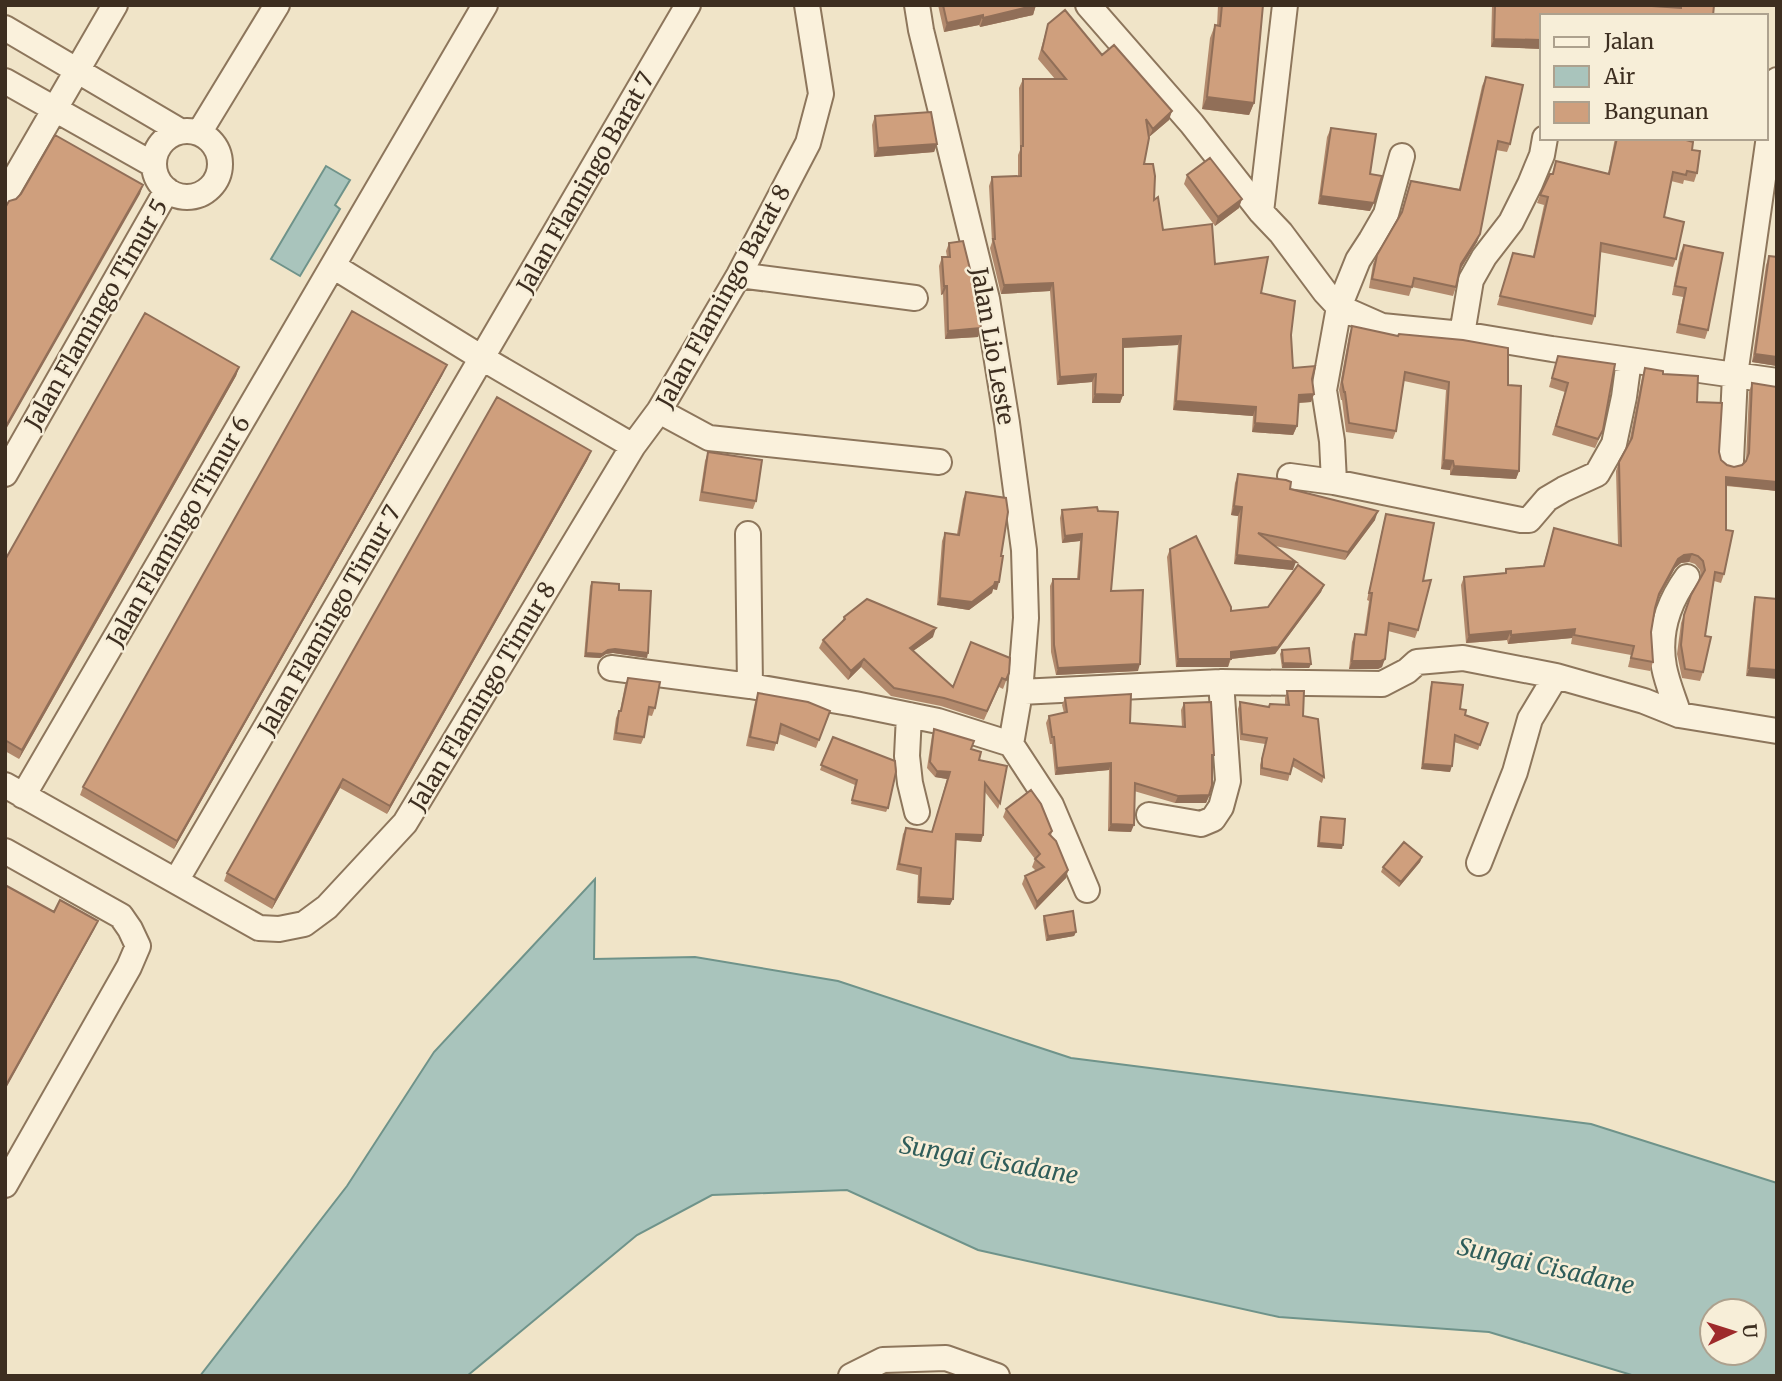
<svg xmlns="http://www.w3.org/2000/svg" width="1782" height="1381" font-family="Merriweather,serif">
<style>
.water{fill:#a9c4bc;stroke:#6f938a;stroke-width:2;fill-rule:evenodd}
.lines{fill:none;stroke-linecap:round;stroke-linejoin:round}
.minor-casing{stroke:#8d765c;stroke-width:28}
.minor{stroke:#faf1dc;stroke-width:24}
.wall{fill:#b2896c}
.shaded-wall{fill:#916f58}
.building{fill:#cf9f7d;stroke:#916f58;stroke-width:2}
.labels{text-anchor:middle;dominant-baseline:central;stroke-width:5;stroke-linejoin:round;paint-order:stroke}
.street-label{font-size:23px;fill:#3d2e20;stroke:#f7eed8}
.water-label{font-size:24px;font-style:italic;fill:#2f5d5a;stroke:#f7eed8}
</style>
<rect width="100%" height="100%" fill="#f0e4c8"/>
<path class="water" d="M326,166L350,180L335,205L340,209L300,276L271,259Z
M595,879L594,959L695,957L838,981L1071,1058L1591,1124L1777,1183V1376H1635L1489,1332L1279,1317L978,1250L847,1190L712,1195L637,1235L467,1376H200L347,1186L434,1052ZM1712,1311H1754V1353H1712Z"/>
<g class="lines">
<defs>
<path id="minor" d="M917,5L921,30L987,299L1007,423L1024,550L1026,618L1020,692
M1088,5L1192,124L1261,212L1281,233L1325,292L1339,307L1382,326L1462,334L1552,349L1777,381
M5,28L180,131
M5,81L154,165
M154 164a33 33 0 1 1 66 0a33 33 0 1 1-66 0Z
M199,133L277,5
M5,195L115,5
M1261,212L1285,5
M333,266L482,358L633,446
M739,275L915,298
M1462,334L1471,280L1484,257L1511,222L1530,184L1542,155L1545,138
M659,411L709,438L939,462
M1731,461L1735,375L1777,80
M5,474L167,190
M1290,476L1334,482L1521,520H1529L1547,499L1564,489L1597,474L1614,444L1624,397L1629,360
M1334,482L1332,441L1324,390L1339,307L1358,260L1371,240L1386,214L1402,156
M748,534L750,686
M611,668L750,686L855,704L938,721L1011,744L1020,692L1221,682L1382,684L1407,671L1417,662L1463,658L1556,676L1644,701L1679,715L1777,731
M909,715L907,756L910,783L917,812
M1679,715C1674,699 1667,683 1664,667C1658,634 1668,603 1687,577
M1011,744L1051,805L1087,890
M5,785L259,928L279,929L304,924L327,907L405,823L633,446L659,411L739,275L808,143L821,94L807,5
M23,796L485,5
M1149,815L1201,824L1213,819L1221,807L1228,781L1221,682
M5,851L121,916L130,929L138,946L129,967L5,1185
M1479,863L1515,772L1530,719L1556,676
M176,881L688,5
M851,1376L883,1360L946,1358L997,1376"/>
</defs>
<use href="#minor" class="minor-casing"/>
<use href="#minor" class="minor"/>
</g>
<path class="wall" d="M938,5H1036L1033,15L980,27L979,25L944,32Z
M1218,5H1263L1254,103L1249,115L1202,109L1210,38L1215,25L1217,26Z
M1492,5H1637L1678,8V5H1714L1713,16H1542V49L1491,47Z
M1048,24L1102,55L1169,120L1149,137L1148,136L1144,164L1163,230L1261,293L1291,335L1293,368L1312,379L1314,394L1311,402L1298,403L1297,426L1293,435L1252,432L1253,416L1173,410L1178,345L1123,348V395L1120,403H1092V382L1057,385L1050,291L1001,294L990,248L992,242L989,186L992,177L1018,176V155L1020,150L1019,88L1023,79H1055L1038,59Z
M1486,77L1510,144L1507,152L1496,150L1480,234L1477,242L1460,270L1456,287L1453,296L1412,287L1409,296L1369,288L1373,264L1377,255L1401,214L1411,181L1459,189L1482,86Z
M875,116L937,144L934,152L874,157L872,125Z
M1331,128L1370,174V211L1318,204L1327,137Z
M1615,138H1686V140L1692,150L1697,173L1694,182L1684,180L1683,184L1671,181L1664,217L1676,259L1673,267L1600,252L1595,316L1592,325L1497,305L1513,253L1533,256L1544,205L1537,203L1540,195L1552,174L1556,161L1608,174Z
M1187,175L1239,208L1215,226L1184,184Z
M949,243L981,328L978,337L945,339L943,294L941,295L939,266L942,257H947L946,251Z
M1684,245L1708,330L1705,339L1676,333L1683,297L1672,295L1680,253Z
M1769,256L1777,257V366L1752,362L1766,265Z
M1352,326L1508,385L1519,471L1516,479L1450,475V470L1441,469L1446,390L1404,381L1396,431L1393,439L1346,432L1342,400H1341L1339,390L1349,335Z
M1558,356L1603,430L1595,448L1552,435L1565,392L1549,387Z
M239,367L236,376L19,759L5,751V560Z
M1645,368L1663,374L1697,402L1719,452L1721,460L1727,465L1734,467L1742,465L1746,461L1749,392L1752,383L1777,491L1726,486L1724,574L1721,583L1714,581L1705,636L1703,672L1700,681L1682,678L1677,654L1681,623L1691,595L1701,577L1700,570L1695,564L1689,562L1681,563L1675,568L1657,601L1651,632L1653,662L1650,671L1628,667L1631,655L1571,644L1572,638L1508,644L1507,640L1466,643L1461,585L1464,577L1505,573L1506,569L1543,566L1554,528L1618,545L1616,471L1619,462L1629,443L1642,377Z
M443,374L174,849L80,795L83,787Z
M708,452L756,501L753,509L699,501L705,461Z
M588,459L387,814L340,788L272,909L224,881L227,873Z
M1238,474L1290,489L1375,520L1345,560L1275,546L1293,570L1234,564L1238,516L1231,515L1235,483Z
M966,492L997,590L993,589L992,593L969,610L937,605L942,541L945,533L957,534L963,499Z
M1097,507L1111,591L1138,671L1056,675L1051,652L1050,586L1053,579H1077L1080,541L1062,543L1060,518L1062,510Z
M1386,514L1423,581L1418,630L1415,638L1388,631L1382,667L1378,669H1349L1352,642L1355,634L1364,635L1369,601L1367,600L1384,521Z
M1170,549L1231,611L1268,607L1324,585L1321,592L1275,654L1231,659L1228,667H1176L1167,557Z
M592,582L619,590L647,658L613,653L606,654L600,658L584,657L590,586Z
M1755,597L1777,599L1746,676L1753,605Z
M844,617L933,637L913,651L953,687L1009,673L1003,689L999,687L984,720L941,706L891,696L861,667L848,680L819,648L823,640L842,622Z
M1282,650L1311,664L1309,668H1282L1280,654Z
M628,678L655,708L652,716L647,715L644,737L641,744L613,740L616,718L619,711H620L625,685Z
M1432,682L1460,709L1465,715L1488,723L1478,750L1454,742L1450,772L1421,769L1430,688Z
M1287,691L1303,716L1324,777L1322,783L1292,766L1288,781L1260,775V765L1265,744L1240,740L1238,709L1240,702L1268,707L1270,704L1285,705V698Z
M758,693L830,711L816,748L779,734L774,751L746,746L755,702Z
M1065,698L1130,723L1182,727L1181,710L1184,703L1212,762L1210,794L1206,803H1175L1134,791L1131,832L1108,831L1109,770L1055,775L1052,744H1050L1046,723L1049,716L1064,713L1062,705Z
M934,729L971,749L979,760L1000,803L998,809L985,792L983,835L981,842L956,840L950,905L917,903L918,875L896,870L903,834L906,828L932,832L947,779L935,777L927,768L932,735Z
M833,737L888,808L886,812L851,804L855,785L820,770Z
M1006,809L1052,831L1051,836L1068,870L1066,878L1035,910L1022,884L1025,876L1036,871L1032,867L1035,859L1003,817Z
M1321,817L1342,849L1317,847L1319,822Z
M1422,857L1420,862L1399,887L1381,872L1383,867Z
M1044,916L1076,932L1074,936L1046,941L1043,920Z"/>
<path class="shaded-wall" d="M1036,5L1033,15L980,27L983,18Z
M983,15L979,25L944,32L947,23Z
M1494,39L1542,40V49L1491,47Z
M1207,97L1254,103L1249,115L1202,109Z
M1172,111L1169,120L1149,137L1153,129Z
M937,144L934,152L874,157L878,148Z
M143,185L140,194L5,431V428Z
M1321,196L1374,203L1370,211L1318,204Z
M1242,199L1239,208L1215,226L1218,217Z
M1480,234L1477,242L1458,273L1461,264Z
M1053,283L1050,291L1001,294L1004,285Z
M944,286H947L943,294L941,295Z
M981,328L978,337L945,339L948,331Z
M1181,336L1178,345L1120,348L1123,339Z
M1755,354L1777,357V366L1752,362Z
M447,365L443,374L174,849L177,841Z
M239,367L236,376L19,759L22,750Z
M1096,374L1092,382L1057,385L1060,377Z
M1095,394L1123,395L1120,403H1092Z
M1314,394L1311,402L1296,403L1299,395Z
M1176,401L1256,407L1253,416L1173,410Z
M1255,423L1297,426L1293,435L1252,432Z
M591,451L588,459L387,814L390,806Z
M1444,460L1453,461L1450,470L1441,469Z
M1454,466L1519,471L1516,479L1450,475Z
M1726,477L1777,482V491L1723,485Z
M1234,506L1242,507L1238,516L1231,515Z
M1378,511L1375,520L1345,560L1348,552Z
M1082,534L1080,541L1062,543L1065,536Z
M1692,554L1689,562L1681,563L1675,568L1656,602L1659,594L1678,559L1684,555Z
M1237,555L1296,562L1293,570L1234,564Z
M995,582H999L997,590L993,589L992,593L969,610L937,605L940,598Z
M1324,585L1321,592L1275,654L1230,659L1228,667H1176L1178,659L1231,652Z
M936,628L933,637L906,656L910,648Z
M1575,629L1572,638L1508,644L1511,635Z
M1511,631L1507,640L1466,643L1469,635Z
M615,649L648,653L647,658L613,653L606,654L600,658L584,657L586,653Z
M864,659L861,667L848,680L851,671Z
M1385,659L1382,667L1378,669H1349L1352,661Z
M1283,663L1311,664L1309,668H1282Z
M1140,664L1138,671L1056,675L1058,668Z
M1749,668L1777,670V679L1746,676Z
M1111,763L1109,770L1055,775L1057,768Z
M1423,764L1452,766L1450,772L1421,769Z
M937,771L950,772L947,779L935,777Z
M343,779L340,788L272,909L275,900Z
M1210,794L1206,803H1175L1178,796Z
M1111,824L1134,825L1131,832L1108,831Z
M956,834L983,835L981,842L954,840Z
M1319,843L1343,845L1342,849L1317,847Z
M1422,857L1420,862L1399,887L1401,882Z
M1068,870L1066,878L1035,910L1037,902Z
M919,897L953,899L950,905L917,903Z
M98,921L94,930L5,1090V1087Z
M1076,932L1074,936L1046,941L1048,936Z"/>
<path class="building" d="M943,5H1036L983,18V15L947,23Z
M1222,5H1263L1254,103L1207,97L1215,25L1220,26Z
M1495,5H1637L1681,8V5H1714L1713,16H1542V40L1494,39Z
M1065,10L1102,55L1114,45L1172,111L1153,129L1146,119L1149,138L1144,164H1153L1155,176L1154,200L1158,197L1163,230L1212,224L1215,264L1268,257L1261,293L1295,301L1291,335L1293,368L1315,366L1312,379L1314,394L1299,395L1297,426L1255,423L1256,407L1176,401L1181,336L1123,339V395L1095,394L1096,374L1060,377L1053,283L1004,285L993,239H995L992,177L1021,176V146H1023V79H1066L1042,50L1048,24Z
M1486,77L1523,85L1510,144L1498,141L1480,234L1461,264L1456,287L1414,278L1412,287L1372,279L1377,255L1402,212L1411,181L1460,190Z
M931,112L937,144L878,148L875,116Z
M1331,128L1376,134L1370,174L1382,176L1374,203L1321,196Z
M55,135L143,185L5,428V208L9,201L16,199L21,194Z
M1617,138H1686V140L1693,142L1692,150L1700,151L1697,173L1687,171L1686,175L1673,172L1664,217L1684,222L1676,259L1601,243L1595,316L1500,296L1513,253L1534,257L1548,197L1540,195L1550,174H1553L1556,161L1609,174Z
M1210,158L1242,199L1218,217L1187,175Z
M963,241L976,293L981,328L948,331L947,286H944L942,257H950L949,243Z
M1684,245L1723,253L1708,330L1679,324L1686,288L1675,286Z
M1769,256L1777,257V357L1755,354Z
M352,311L447,365L177,841L83,787Z
M145,313L239,367L22,750L5,740V560Z
M1352,326L1398,336L1399,334L1463,340L1508,348V385L1521,386L1519,471L1454,466L1453,461L1444,460L1449,382L1405,372L1396,431L1349,423L1345,392H1344L1342,382Z
M1558,356L1615,364L1603,430L1598,439L1556,426L1568,383L1552,378Z
M1645,368L1663,371V374L1698,376L1697,402L1722,403L1719,452L1721,460L1727,465L1734,467L1742,465L1746,461L1749,453L1752,383L1777,387V482L1726,477V530L1733,531L1724,574L1715,572L1705,636L1711,637L1703,672L1685,669L1681,645L1684,615L1691,595L1705,570L1703,561L1698,556L1692,554L1684,555L1678,559L1659,594L1655,608L1651,632L1653,662L1631,658L1634,646L1574,635L1575,629L1511,635V631L1469,635L1464,577L1506,573V569L1544,566L1554,528L1621,546L1619,462L1632,438Z
M497,397L591,451L390,806L343,779L275,900L227,873Z
M708,452L762,460L756,501L702,492Z
M1238,474L1286,480L1291,482L1290,489L1378,511L1348,552L1258,533L1296,562L1237,555L1242,507L1234,506Z
M966,492L1006,498L1008,512L1001,556H1003L999,582H995L994,585L972,602L940,598L945,533L959,535Z
M1097,507L1098,511L1118,512L1111,591L1143,590L1140,664L1058,668L1054,645L1053,579H1079L1082,534L1065,536L1062,510Z
M1386,514L1434,523L1423,581L1431,580L1418,630L1389,623L1385,659L1381,661H1352L1355,634L1366,635L1372,593H1369Z
M1196,536L1231,607V611L1268,607L1298,565L1324,585L1278,647L1231,652V659H1178L1170,549Z
M592,582L619,584V590L651,591L648,653L615,649L608,650L602,654L586,653Z
M1755,597L1777,599V670L1749,668Z
M867,599L936,628L910,648L953,687L971,642L1010,658L1009,673L1006,680L1002,678L987,711L944,698L894,688L864,659L851,671L823,640L845,619L844,617Z
M1309,648L1311,664L1283,663L1282,650Z
M628,678L660,682L655,708L649,707L644,737L616,733L619,711H621Z
M1432,682L1463,685L1460,709L1466,710L1465,715L1488,723L1480,745L1455,735L1452,766L1423,764Z
M1287,691H1304L1303,716L1318,719L1324,777L1294,759L1290,774L1262,768V759L1267,738L1242,734L1240,702L1269,707L1270,704L1289,705Z
M758,693L808,702L830,711L819,740L781,724L777,743L750,737Z
M1131,694L1130,723L1185,727L1184,703L1211,702L1214,755H1212V785L1209,795L1178,796L1135,783L1134,825L1111,824V763L1057,768L1054,737H1052L1049,716L1067,712L1065,698Z
M934,729L974,741L971,749L981,752L979,760L1007,766L1000,803L985,783L983,835L956,834L953,899L919,897L921,868L899,864L906,828L932,832L950,772L937,771L930,762Z
M833,737L895,761L896,772L888,808L852,800L857,780L821,765Z
M1031,790L1041,804L1052,831L1049,834L1056,841L1068,870L1037,902L1025,876L1044,867L1035,859L1040,854L1006,809Z
M1321,817L1345,819L1343,845L1319,843Z
M1404,842L1422,857L1401,882L1383,867Z
M5,885L54,912L60,900L98,921L5,1087Z
M1073,911L1076,932L1048,936L1044,916Z"/>
<g class="labels">
<g class="street-label">
<text transform="translate(585 182) rotate(-60)">Jalan Flamingo Barat 7</text>
<text transform="translate(723 296) rotate(-61)">Jalan Flamingo Barat 8</text>
<text transform="translate(96 314) rotate(-60)">Jalan Flamingo Timur 5</text>
<text transform="translate(993 346) rotate(80)">Jalan Lio Leste</text>
<text transform="translate(178 531) rotate(-60)">Jalan Flamingo Timur 6</text>
<text transform="translate(329 620) rotate(-60)">Jalan Flamingo Timur 7</text>
<text transform="translate(482 696) rotate(-59)">Jalan Flamingo Timur 8</text>
</g>
<g class="water-label">
<text transform="translate(989 1160) rotate(10)">Sungai Cisadane</text>
<text transform="translate(1546 1266) rotate(13)">Sungai Cisadane</text>
</g>
</g>
<rect width="1782" height="1381" fill="none" stroke="#3d2e20" stroke-width="14"/>
<rect x="1540" y="14" width="228" height="126" fill="#f7eed8" stroke="#ada18e" stroke-width="2"/>
<rect x="1554" y="37" width="35" height="10" fill="#faf1dc" stroke="#ada18e" stroke-width="2"/>
<text x="1604" y="49" font-size="21" fill="#3d2e20">Jalan</text>
<rect x="1554" y="66" width="35" height="21" fill="#a9c4bc" stroke="#ada18e" stroke-width="2"/>
<text x="1604" y="84" font-size="21" fill="#3d2e20">Air</text>
<rect x="1554" y="102" width="35" height="21" fill="#cf9f7d" stroke="#ada18e" stroke-width="2"/>
<text x="1604" y="119" font-size="21" fill="#3d2e20">Bangunan</text>
<g transform="translate(1733 1332) rotate(86)"><circle r="33" fill="#f7eed8" stroke="#ada18e" stroke-width="2"/>
<path d="M0-5L12 26L0 18L-12 26Z" fill="#9e2a2b"/>
<text y="-10" font-size="19" font-weight="bold" text-anchor="middle" fill="#3d2e20">U</text>
</g>
</svg>
